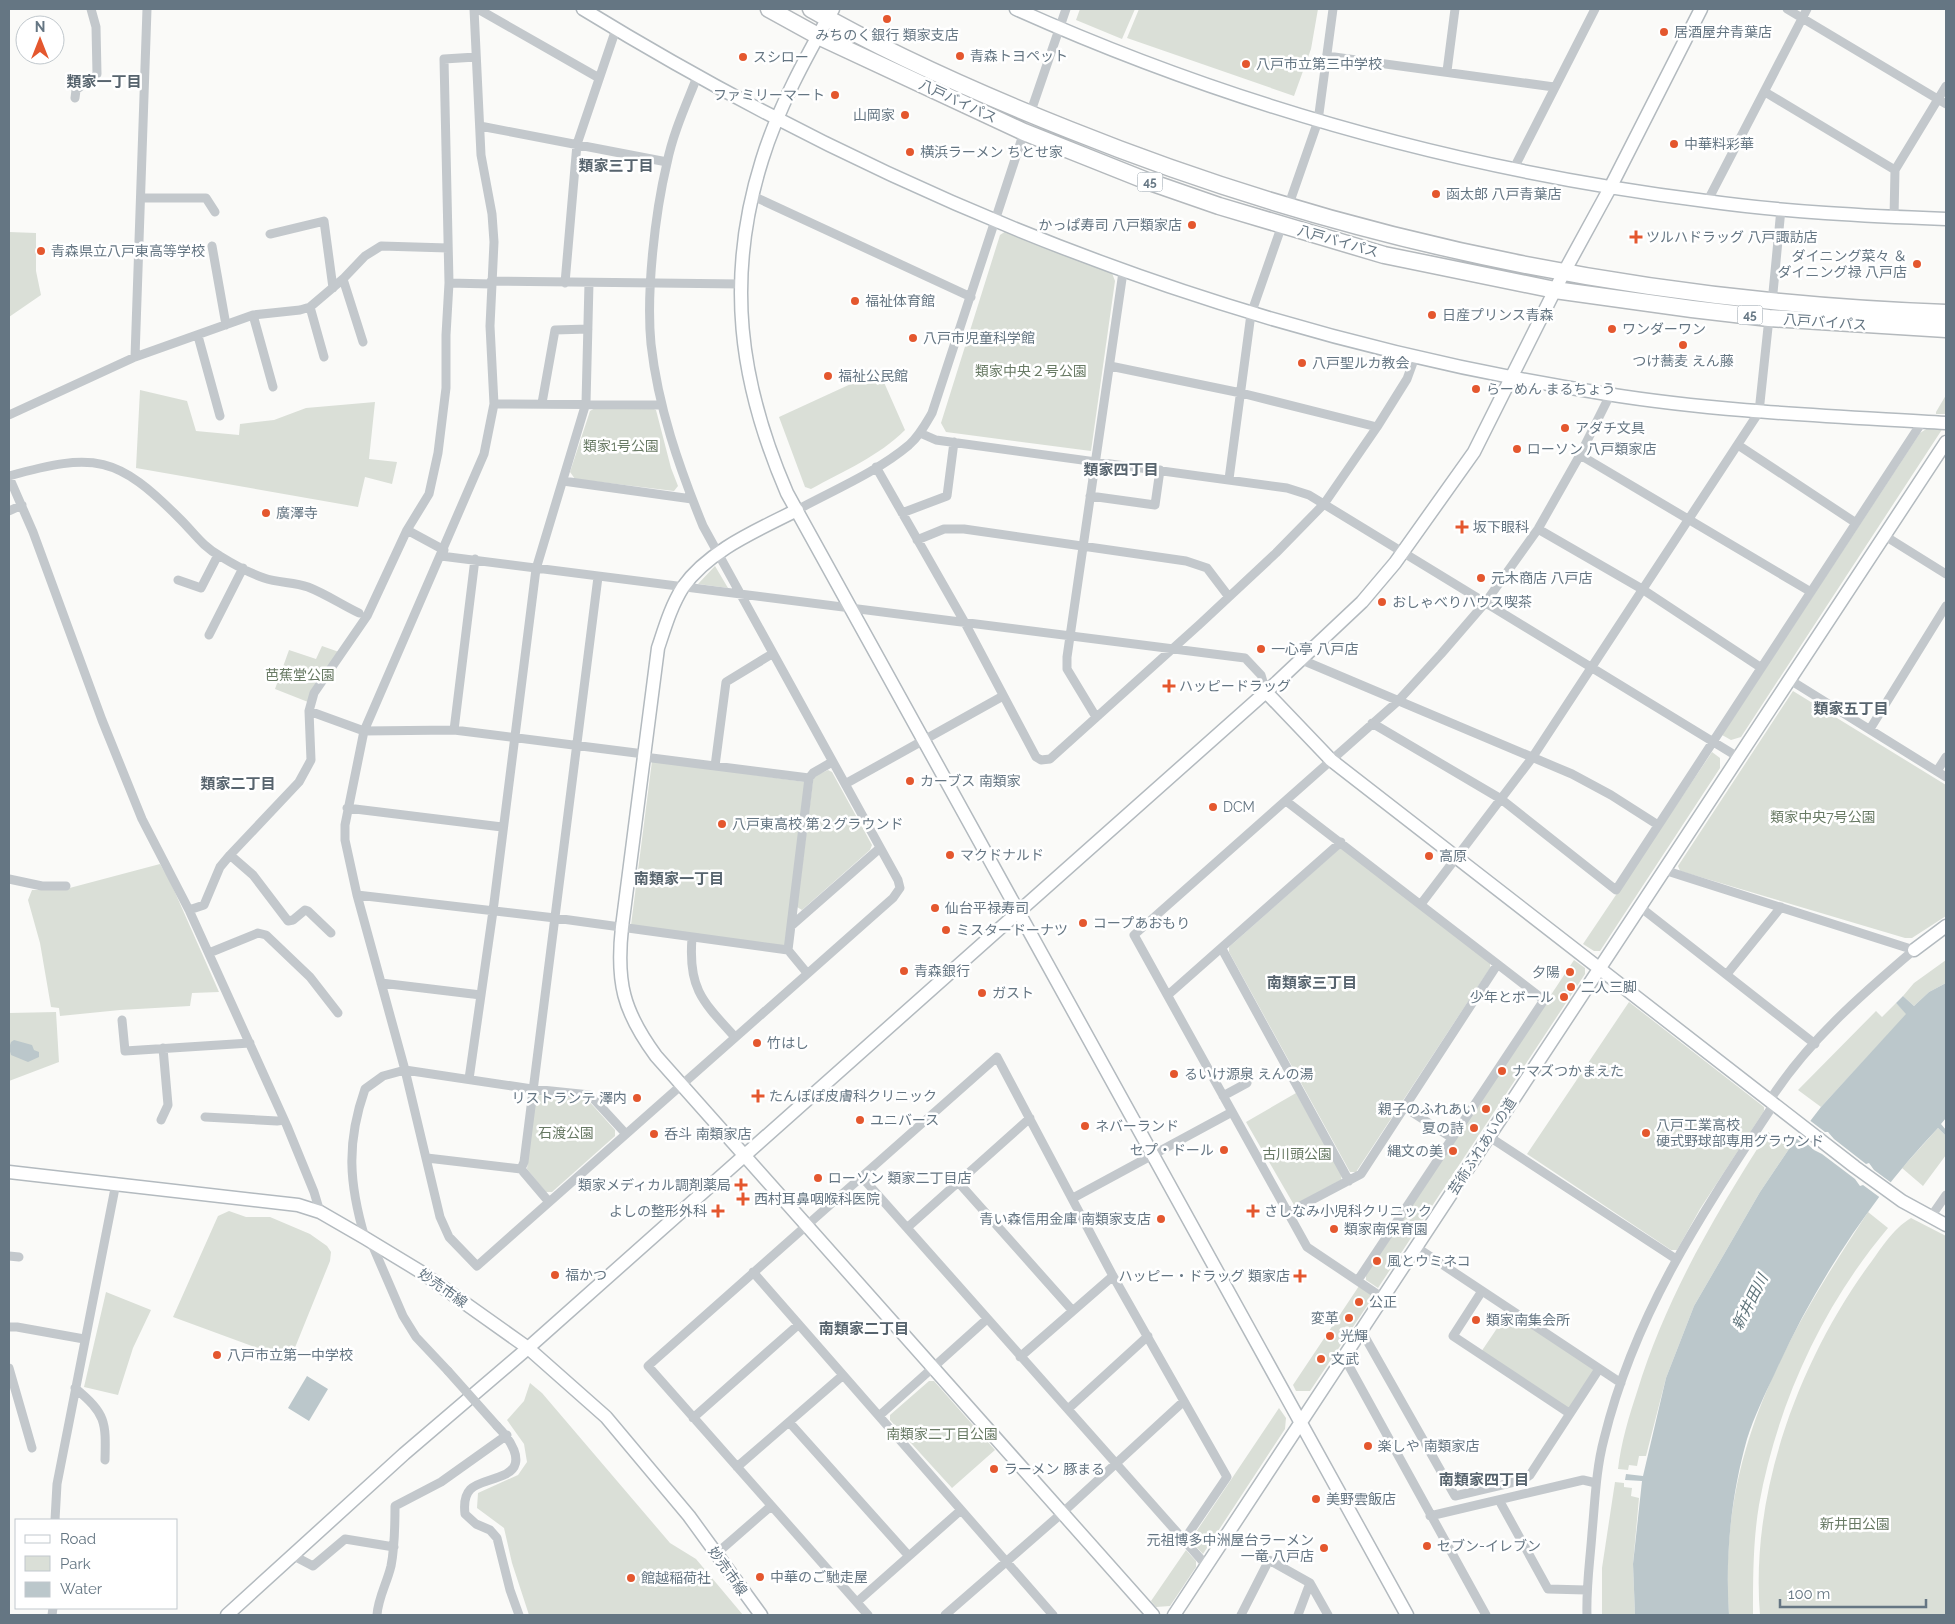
<svg xmlns="http://www.w3.org/2000/svg" width="1955" height="1624" font-family="Raleway,'Noto Sans JP',sans-serif">
<style>
.green{fill:#dadfd7}
.water{fill:#bbc7cb}
.pier{fill:#fafaf8}
.lines{fill:none;stroke-linecap:round;stroke-linejoin:round}
.secondary-casing{stroke:#b3babf;stroke-width:15}
.highway-casing{stroke:#b4b9bd;stroke-width:19}
.street{stroke:#c3c8cc;stroke-width:9}
.secondary{stroke:#fff;stroke-width:12}
.highway{stroke:#fff;stroke-width:16}
.street-bridge{stroke:#c3c8cc;stroke-width:9}
.poi-dot{fill:#e4572e;stroke:#fff;stroke-width:2}
.labels{text-anchor:middle;dominant-baseline:central;stroke-width:5;stroke-linejoin:round;paint-order:stroke}
.shield{fill:#fff;stroke:#939fa8;stroke-width:1}
.shield-label{font-size:12px;font-weight:bold;fill:#657683}
.poi-label{font-size:14px;fill:#657683;stroke:#fff;text-anchor:start}
.street-label{font-size:14px;fill:#657683;stroke:#fff}
.park-label{font-size:14px;fill:#687a64;stroke:#fff}
.neighbourhood-label{font-size:15px;font-weight:bold;fill:#57646e;stroke:#fff}
.water-label{font-size:15px;font-style:italic;fill:#60757c;stroke:#fff}
</style>
<rect width="100%" height="100%" fill="#fafaf8"/>
<path class="green" d="M1080,9H1135L1122,39L1076,20Z
M1139,9H1318L1311,49L1294,96L1127,38Z
M1006,231L1112,273L1115,281L1091,451L946,432L941,423L1000,235Z
M9,232L36,233V271L41,295L9,317Z
M879,371L905,430C879,456 844,471 811,489L805,487L779,417Z
M140,390L187,401L196,431L239,435L240,424L274,420L306,408L375,402L369,459L397,462L392,484L365,477L358,507L136,468Z
M1946,395V414H1936V412Z
M595,408H652L656,410L671,468L678,486L674,491L575,479L570,472L590,411Z
M1928,428H1943L1741,737L1731,740L1722,735L1920,433Z
M715,566L728,588L698,584Z
M322,646L339,652L308,702L275,689L289,650L316,659Z
M1793,691L1946,785V916L1912,938H1905L1680,871L1678,866Z
M1712,752L1720,758V768L1600,951H1594L1583,944Z
M652,761L805,782L785,946L631,925Z
M828,770L832,772L872,845L870,850L802,910L797,907L813,780L815,776Z
M1339,849H1344L1490,963V968L1356,1172H1350L1229,952V947Z
M160,864L170,881L219,992L192,993L190,1006L120,1010L60,1016L59,1008L51,1007L40,943L28,900L32,890H62Z
M1574,960L1585,968V974L1378,1288L1366,1280V1275Z
M1946,960V983L1929,992L1914,1006L1903,996L1914,983Z
M1629,1002L1764,1107V1111L1700,1209L1677,1250H1671L1527,1154Z
M1896,1003L1907,1014L1821,1107L1798,1090L1876,1011L1882,1017Z
M56,1012L59,1062L9,1081V1013Z
M1296,1093L1342,1175L1341,1180L1294,1205L1246,1122Z
M538,1095L587,1099L615,1130V1136L552,1192H546L527,1169L534,1099Z
M1938,1128L1946,1136V1155L1923,1186L1902,1168Z
M1768,1132L1791,1146L1760,1192L1694,1306L1666,1378L1646,1456H1639L1637,1466L1629,1465L1628,1470L1618,1469C1621,1443 1629,1416 1637,1392C1666,1297 1715,1215 1768,1132Z
M229,1211L246,1217H270L310,1234L327,1246L331,1252L330,1261L290,1360L173,1317L218,1216Z
M1868,1212L1888,1228C1822,1306 1777,1405 1759,1505C1753,1541 1753,1578 1753,1615H1729C1717,1455 1783,1341 1868,1212Z
M1911,1218L1946,1236V1615H1760C1750,1495 1797,1366 1866,1269C1879,1252 1892,1229 1911,1218Z
M1359,1286L1371,1294V1300L1310,1391H1296L1293,1385Z
M106,1292L151,1310L133,1348L118,1395L84,1387Z
M1508,1312L1595,1369L1569,1410L1481,1352Z
M929,1381H934L995,1450L952,1488L890,1420V1415Z
M530,1383L542,1393L670,1543L696,1559L743,1615H529L512,1563L504,1528L477,1508L478,1493L518,1475L527,1462L524,1444L507,1420L524,1401Z
M1279,1408L1286,1418L1285,1429L1203,1554L1192,1542V1538Z
M1615,1482L1624,1483V1487L1632,1488L1631,1496L1639,1498L1633,1564L1635,1615H1602V1568Z
M1186,1550L1196,1561V1567L1170,1606L1156,1607L1151,1601Z"/>
<path class="water" d="M1946,983V1118L1941,1124L1946,1130V1136L1938,1128C1871,1198 1815,1284 1775,1373C1765,1394 1754,1417 1747,1439C1731,1496 1725,1556 1729,1615H1635L1633,1564L1642,1481L1625,1480L1626,1474L1643,1476L1666,1378L1694,1306L1760,1192L1791,1146L1821,1107L1906,1014L1896,1003L1903,996L1914,1006L1929,992Z
M14,1040L32,1045L34,1050L39,1052V1057L28,1062L11,1055L9,1048L11,1042Z
M307,1376L328,1389L309,1421L288,1408Z"/>
<path class="pier" d="M1808,1119L1825,1132H1828L1834,1139L1866,1164L1869,1163L1874,1170L1893,1184L1882,1199L1863,1185L1860,1186L1855,1179L1822,1154L1814,1150L1796,1134Z"/>
<g class="lines">
<defs>
<path id="secondary" d="M583,9C898,202 1240,337 1607,394C1719,412 1833,416 1946,423
M833,9C806,57 778,108 762,160C725,278 739,382 787,493L1407,1615
M1016,9C1235,107 1468,171 1706,201C1785,212 1866,216 1946,219
M797,510C758,530 709,550 683,587C671,606 665,627 658,648L622,927C616,982 623,1011 656,1056L1153,1615
M1266,692L1331,760L1855,1167L1902,1201L1946,1225
M1914,950L1946,926
M9,1172L298,1205L320,1212L365,1238L421,1272L528,1348L606,1417L689,1516L761,1615
M227,1615L404,1454L528,1348L1277,682L1362,602L1395,563L1474,452L1563,274L1610,188L1701,9
M1174,1615L1946,442"/>
<path id="highway" d="M769,9L818,36L1024,132L1147,181L1219,206L1384,255L1555,290L1692,309L1769,318L1946,329
M811,9C893,56 982,95 1070,130C1351,243 1644,302 1946,313"/>
</defs>
<use href="#secondary" class="secondary-casing"/>
<use href="#highway" class="highway-casing"/>
<path class="street" d="M474,9L481,155L492,214L494,242L490,326L494,404L484,454L364,731L345,825V840L357,895L405,1070L440,1217L449,1237L477,1266L893,898L900,888L898,880L703,526C679,467 658,407 651,344C646,292 655,213 667,163C673,133 686,105 697,77
M478,9L599,78
M1787,9L1946,104
M1327,56L1554,87
M1447,71L1455,9
M1765,92L1895,170
M75,98L76,90L97,74L96,27L91,9
M1030,114L1066,9
M480,126L667,162
M1513,170L1595,9
M753,196L971,297
M141,198H206L215,212
M1707,202L1807,9
M1288,207L1318,121L1333,9
M1894,217L1895,170L1946,86
M270,234L324,221L333,288
M212,246L226,325
M343,279L363,342
M491,281L741,284
M449,283L491,284
M565,283L577,144L616,29
M1772,303L1781,209
M310,307L324,357
M253,315L273,387
M198,336L220,416
M135,357L147,9
M1110,366L1241,393L1377,427
M542,403L555,330L588,329
M494,404L662,405
M9,415L135,357L253,315L300,310L310,307L343,279L365,256L381,246L448,248
M920,433L936,440L1287,488L1309,495L1738,757
M1738,445L1856,523
M1580,455L1811,592
M876,467L965,623L1036,757L1041,760L1050,759L1200,624L1276,553L1324,504L1377,427L1407,379L1415,357
M9,476C95,452 117,455 181,520C194,533 203,547 220,556C233,564 249,573 264,578C278,583 294,582 308,587C326,594 342,605 359,613
M9,477L33,532L102,720L142,819L189,910L287,1126L314,1192L320,1212
M1229,479L1251,314L1282,225
M563,481L692,499
M1090,496L1155,505L1160,470
M797,510C834,490 877,472 909,445C919,436 925,425 932,413L1024,132
M9,511L22,505
M902,513L947,496L954,442
M1538,529L1642,589L1760,667
M407,530L444,550
M1885,536L1946,574
M917,540L944,529H964L1186,561L1207,568L1229,597
M441,556L1245,658L1261,675L1266,692
M178,580L201,588L218,555
M209,635L243,568
M1302,660L1572,774L1611,795L1658,825
M1790,680L1946,777
M309,711L364,731L454,730L644,754
M1096,717L1067,669V657L1123,272
M1372,723L1501,799L1616,890L1922,422
M1870,729L1946,606
M454,730L475,559
M715,766L726,682L772,654
M1937,771L1946,757
M809,778L813,773L832,762
M845,784L1003,696
M1286,801L1544,1000L1358,1280
M347,808L502,827
M230,855L253,875L288,921L293,920L305,910L308,911L331,933
M1664,870L1914,950C1862,994 1807,1042 1770,1100
M9,879L42,886H66
M357,895L555,918L788,950L809,778L644,757
M1421,904L1532,758L1759,412L1769,318
M1640,907L1815,1044
M189,910L204,905L220,867L230,855L299,782L311,760L309,711L314,693L367,616L407,530L429,494L438,453L446,388V335L449,283L444,59L476,57
M791,926L880,848
M692,938C688,988 702,1001 735,1037
M1222,949L1349,1181
M788,950L807,973
M209,953L258,933L266,935L310,977L338,1013
M1727,974L1781,907
M381,983L481,995
M1168,995L1341,842
M122,1020L125,1051L250,1043
M469,1079L493,911L536,569L586,403L589,283
M1223,1096L1247,1083
M1404,1107L1452,1138
M205,1117L277,1121L284,1120
M161,1120L168,1105L163,1048
M1488,1136L1676,1259
M427,1158L521,1169L549,1202
M521,1169L524,1162L598,577
M861,1176L1206,1565
M959,1183L1072,1310
M1073,1198L1232,1112
M1289,1212L1361,1174L1497,965
M1930,1218L1946,1195
M908,1227L1030,1118
M365,1238C349,1184 346,1143 365,1089L383,1076L405,1070L532,1089L590,1095L626,1134
M371,1242L403,1316L416,1337L448,1371
M1416,1247L1621,1383
M9,1256L19,1257
M753,1272L1053,1615
M1482,1291L1453,1336L1569,1413
M1383,1298L1307,1247L1134,935L1397,702L1441,654L1485,603L1538,529L1580,455L1610,395
M9,1327H17L84,1339
M1361,1330L1455,1496L1523,1480L1530,1475L1599,1369
M1020,1357L1113,1276
M1344,1357L1486,1615
M9,1368L32,1448
M75,1388C106,1414 106,1421 105,1460
M1068,1409L1148,1336
M879,1416L987,1319
M693,1418L798,1325
M789,1422L908,1555
M497,1426C508,1437 528,1463 506,1474C484,1485 461,1480 465,1514L476,1524L490,1530L497,1538L510,1590L519,1615
M737,1467L842,1376
M1499,1500L1548,1589L1586,1590
M1430,1516L1583,1480L1596,1483
M55,1520L57,1484L116,1183
M716,1554L771,1506
M294,1556L313,1566L345,1539L394,1547
M857,1602L961,1510
M52,1615L53,1608
M377,1615C378,1598 387,1583 391,1566C395,1546 395,1526 395,1506L441,1482L507,1435
M868,1615L648,1366L997,1057L1113,1276L1227,1477L1184,1540
M945,1615L1061,1514L1184,1401
M1241,1615L1269,1560L1310,1583L1328,1615
M1298,1615L1310,1583
M1587,1615C1586,1587 1590,1561 1592,1533C1595,1501 1596,1469 1604,1439C1635,1312 1703,1212 1774,1104"/>
<use href="#secondary" class="secondary"/>
<use href="#highway" class="highway"/>
<path class="street-bridge" d="M448,1371L497,1426"/>
</g>
<g class="poi-dot">
<circle cx="887" cy="19" r="5"/>
<circle cx="1664" cy="32" r="5"/>
<circle cx="960" cy="56" r="5"/>
<circle cx="743" cy="57" r="5"/>
<circle cx="1246" cy="64" r="5"/>
<circle cx="835" cy="95" r="5"/>
<circle cx="905" cy="115" r="5"/>
<circle cx="1674" cy="144" r="5"/>
<circle cx="910" cy="152" r="5"/>
<circle cx="1436" cy="194" r="5"/>
<circle cx="1192" cy="225" r="5"/>
<path d="M1633.5 229.5h5v5h5v5h-5v5h-5v-5h-5v-5h5z"/>
<circle cx="41" cy="251" r="5"/>
<circle cx="1917" cy="264" r="5"/>
<circle cx="855" cy="301" r="5"/>
<circle cx="1432" cy="315" r="5"/>
<circle cx="1612" cy="329" r="5"/>
<circle cx="913" cy="338" r="5"/>
<circle cx="1683" cy="345" r="5"/>
<circle cx="1302" cy="363" r="5"/>
<circle cx="828" cy="376" r="5"/>
<circle cx="1476" cy="389" r="5"/>
<circle cx="1565" cy="428" r="5"/>
<circle cx="1517" cy="449" r="5"/>
<circle cx="266" cy="513" r="5"/>
<path d="M1459.5 519.5h5v5h5v5h-5v5h-5v-5h-5v-5h5z"/>
<circle cx="1481" cy="578" r="5"/>
<circle cx="1382" cy="602" r="5"/>
<circle cx="1261" cy="649" r="5"/>
<path d="M1166.5 678.5h5v5h5v5h-5v5h-5v-5h-5v-5h5z"/>
<circle cx="910" cy="781" r="5"/>
<circle cx="1213" cy="807" r="5"/>
<circle cx="722" cy="824" r="5"/>
<circle cx="950" cy="855" r="5"/>
<circle cx="1429" cy="856" r="5"/>
<circle cx="935" cy="908" r="5"/>
<circle cx="1083" cy="923" r="5"/>
<circle cx="946" cy="930" r="5"/>
<circle cx="904" cy="971" r="5"/>
<circle cx="1570" cy="972" r="5"/>
<circle cx="1571" cy="987" r="5"/>
<circle cx="982" cy="993" r="5"/>
<circle cx="1564" cy="997" r="5"/>
<circle cx="757" cy="1043" r="5"/>
<circle cx="1502" cy="1071" r="5"/>
<circle cx="1174" cy="1074" r="5"/>
<path d="M755.5 1088.5h5v5h5v5h-5v5h-5v-5h-5v-5h5z"/>
<circle cx="637" cy="1098" r="5"/>
<circle cx="1486" cy="1109" r="5"/>
<circle cx="860" cy="1120" r="5"/>
<circle cx="1085" cy="1126" r="5"/>
<circle cx="1474" cy="1128" r="5"/>
<circle cx="1646" cy="1133" r="5"/>
<circle cx="654" cy="1134" r="5"/>
<circle cx="1224" cy="1150" r="5"/>
<circle cx="1453" cy="1151" r="5"/>
<circle cx="818" cy="1178" r="5"/>
<path d="M738.5 1177.5h5v5h5v5h-5v5h-5v-5h-5v-5h5z"/>
<path d="M740.5 1191.5h5v5h5v5h-5v5h-5v-5h-5v-5h5z"/>
<path d="M715.5 1203.5h5v5h5v5h-5v5h-5v-5h-5v-5h5z"/>
<path d="M1250.5 1203.5h5v5h5v5h-5v5h-5v-5h-5v-5h5z"/>
<circle cx="1161" cy="1219" r="5"/>
<circle cx="1334" cy="1229" r="5"/>
<circle cx="1377" cy="1261" r="5"/>
<circle cx="555" cy="1275" r="5"/>
<path d="M1297.5 1268.5h5v5h5v5h-5v5h-5v-5h-5v-5h5z"/>
<circle cx="1359" cy="1302" r="5"/>
<circle cx="1349" cy="1318" r="5"/>
<circle cx="1476" cy="1320" r="5"/>
<circle cx="1330" cy="1336" r="5"/>
<circle cx="217" cy="1355" r="5"/>
<circle cx="1321" cy="1359" r="5"/>
<circle cx="1368" cy="1446" r="5"/>
<circle cx="994" cy="1469" r="5"/>
<circle cx="1316" cy="1499" r="5"/>
<circle cx="1427" cy="1546" r="5"/>
<circle cx="1324" cy="1548" r="5"/>
<circle cx="760" cy="1577" r="5"/>
<circle cx="631" cy="1578" r="5"/>
</g>
<g class="labels">
<g class="shield">
<rect x="1137.5" y="172.5" width="25" height="19" rx="4"/>
<rect x="1737.5" y="305.5" width="25" height="19" rx="4"/>
</g>
<g class="shield-label">
<text x="1150" y="182">45</text>
<text x="1750" y="315">45</text>
</g>
<g class="poi-label">
<text x="1674" y="32">居酒屋弁青葉店</text>
<text x="887" y="35" text-anchor="middle">みちのく銀行 類家支店</text>
<text x="970" y="56">青森トヨペット</text>
<text x="753" y="57">スシロー</text>
<text x="1256" y="64">八戸市立第三中学校</text>
<text x="825" y="95" text-anchor="end">ファミリーマート</text>
<text x="895" y="115" text-anchor="end">山岡家</text>
<text x="1684" y="144">中華料彩華</text>
<text x="920" y="152">横浜ラーメン ちとせ家</text>
<text x="1446" y="194">函太郎 八戸青葉店</text>
<text x="1182" y="225" text-anchor="end">かっぱ寿司 八戸類家店</text>
<text x="1646" y="237">ツルハドラッグ 八戸諏訪店</text>
<text x="51" y="251">青森県立八戸東高等学校</text>
<text x="1907" y="256" text-anchor="end">ダイニング菜々 ＆<tspan x="1907" dy="16">ダイニング禄 八戸店</tspan></text>
<text x="865" y="301">福祉体育館</text>
<text x="1442" y="315">日産プリンス青森</text>
<text x="1622" y="329">ワンダーワン</text>
<text x="923" y="338">八戸市児童科学館</text>
<text x="1683" y="361" text-anchor="middle">つけ蕎麦 えん藤</text>
<text x="1312" y="363">八戸聖ルカ教会</text>
<text x="838" y="376">福祉公民館</text>
<text x="1486" y="389">らーめん まるちょう</text>
<text x="1575" y="428">アダチ文具</text>
<text x="1527" y="449">ローソン 八戸類家店</text>
<text x="276" y="513">廣澤寺</text>
<text x="1473" y="527">坂下眼科</text>
<text x="1491" y="578">元木商店 八戸店</text>
<text x="1392" y="602">おしゃべりハウス喫茶</text>
<text x="1271" y="649">一心亭 八戸店</text>
<text x="1179" y="686">ハッピードラッグ</text>
<text x="920" y="781">カーブス 南類家</text>
<text x="1223" y="807">DCM</text>
<text x="732" y="824">八戸東高校 第２グラウンド</text>
<text x="960" y="855">マクドナルド</text>
<text x="1439" y="856">高原</text>
<text x="945" y="908">仙台平禄寿司</text>
<text x="1093" y="923">コープあおもり</text>
<text x="956" y="930">ミスタードーナツ</text>
<text x="914" y="971">青森銀行</text>
<text x="1560" y="972" text-anchor="end">夕陽</text>
<text x="1581" y="987">二人三脚</text>
<text x="992" y="993">ガスト</text>
<text x="1554" y="997" text-anchor="end">少年とボール</text>
<text x="767" y="1043">竹はし</text>
<text x="1512" y="1071">ナマズつかまえた</text>
<text x="1184" y="1074">るいけ源泉 えんの湯</text>
<text x="769" y="1096">たんぽぽ皮膚科クリニック</text>
<text x="627" y="1098" text-anchor="end">リストランテ 澤内</text>
<text x="1476" y="1109" text-anchor="end">親子のふれあい</text>
<text x="870" y="1120">ユニバース</text>
<text x="1656" y="1125">八戸工業高校<tspan x="1656" dy="16">硬式野球部専用グラウンド</tspan></text>
<text x="1095" y="1126">ネバーランド</text>
<text x="1464" y="1128" text-anchor="end">夏の詩</text>
<text x="664" y="1134">呑斗 南類家店</text>
<text x="1214" y="1150" text-anchor="end">セプ・ドール</text>
<text x="1443" y="1151" text-anchor="end">縄文の美</text>
<text x="828" y="1178">ローソン 類家二丁目店</text>
<text x="731" y="1185" text-anchor="end">類家メディカル調剤薬局</text>
<text x="754" y="1199">西村耳鼻咽喉科医院</text>
<text x="707" y="1211" text-anchor="end">よしの整形外科</text>
<text x="1264" y="1211">さしなみ小児科クリニック</text>
<text x="1151" y="1219" text-anchor="end">青い森信用金庫 南類家支店</text>
<text x="1344" y="1229">類家南保育園</text>
<text x="1387" y="1261">風とウミネコ</text>
<text x="565" y="1275">福かつ</text>
<text x="1290" y="1276" text-anchor="end">ハッピー・ドラッグ 類家店</text>
<text x="1369" y="1302">公正</text>
<text x="1339" y="1318" text-anchor="end">変革</text>
<text x="1486" y="1320">類家南集会所</text>
<text x="1340" y="1336">光輝</text>
<text x="227" y="1355">八戸市立第一中学校</text>
<text x="1331" y="1359">文武</text>
<text x="1378" y="1446">楽しや 南類家店</text>
<text x="1004" y="1469">ラーメン 豚まる</text>
<text x="1326" y="1499">美野雲飯店</text>
<text x="1314" y="1540" text-anchor="end">元祖博多中洲屋台ラーメン<tspan x="1314" dy="16">一竜 八戸店</tspan></text>
<text x="1437" y="1546">セブン-イレブン</text>
<text x="770" y="1577">中華のご馳走屋</text>
<text x="641" y="1578">館越稲荷社</text>
</g>
<g class="street-label">
<text transform="translate(958 101) rotate(25)">八戸バイパス</text>
<text transform="translate(1338 241) rotate(16)">八戸バイパス</text>
<text transform="translate(1825 322) rotate(4)">八戸バイパス</text>
<text transform="translate(1482 1146) rotate(-57)">芸術ふれあいの道</text>
<text transform="translate(443 1288) rotate(35)">妙売市線</text>
<text transform="translate(728 1571) rotate(55)">妙売市線</text>
</g>
<g class="park-label">
<text x="1031" y="371">類家中央２号公園</text>
<text x="621" y="446">類家1号公園</text>
<text x="300" y="675">芭蕉堂公園</text>
<text x="1823" y="817">類家中央7号公園</text>
<text x="566" y="1133">石渡公園</text>
<text x="1297" y="1154">古川頭公園</text>
<text x="942" y="1434">南類家二丁目公園</text>
<text x="1855" y="1524">新井田公園</text>
</g>
<g class="neighbourhood-label">
<text x="104" y="82">類家一丁目</text>
<text x="616" y="166">類家三丁目</text>
<text x="1121" y="470">類家四丁目</text>
<text x="1851" y="709">類家五丁目</text>
<text x="238" y="784">類家二丁目</text>
<text x="679" y="879">南類家一丁目</text>
<text x="1312" y="983">南類家三丁目</text>
<text x="864" y="1329">南類家二丁目</text>
<text x="1484" y="1480">南類家四丁目</text>
</g>
<g class="water-label">
<text transform="translate(1750 1302) rotate(-63)">新井田川</text>
</g>
</g>
<rect width="1955" height="1624" fill="none" stroke="#657683" stroke-width="20"/>
<rect x="15" y="1519" width="162" height="90" fill="#ffffff" stroke="#c1c8cd"/>
<rect x="25" y="1535" width="25" height="8" fill="#ffffff" stroke="#c1c8cd"/>
<text x="60" y="1544" font-size="15" fill="#657683">Road</text>
<rect x="25" y="1556" width="25" height="15" fill="#dadfd7" stroke="#c1c8cd"/>
<text x="60" y="1569" font-size="15" fill="#657683">Park</text>
<rect x="25" y="1582" width="25" height="15" fill="#bbc7cb" stroke="#c1c8cd"/>
<text x="60" y="1594" font-size="15" fill="#657683">Water</text>
<g transform="translate(40 40)"><circle r="24" fill="#ffffff" stroke="#c1c8cd"/>
<path d="M0-4L9 19L0 12L-9 19Z" fill="#e4572e"/>
<text y="-8" font-size="14" font-weight="bold" text-anchor="middle" fill="#657683">N</text>
</g>
<path d="M1780 1599v8h146v-8" fill="none" stroke="#657683" stroke-width="2.5"/>
<text x="1788" y="1599" font-size="15" fill="#657683" stroke="#ffffff" stroke-width="4" paint-order="stroke">100 m</text>
</svg>
